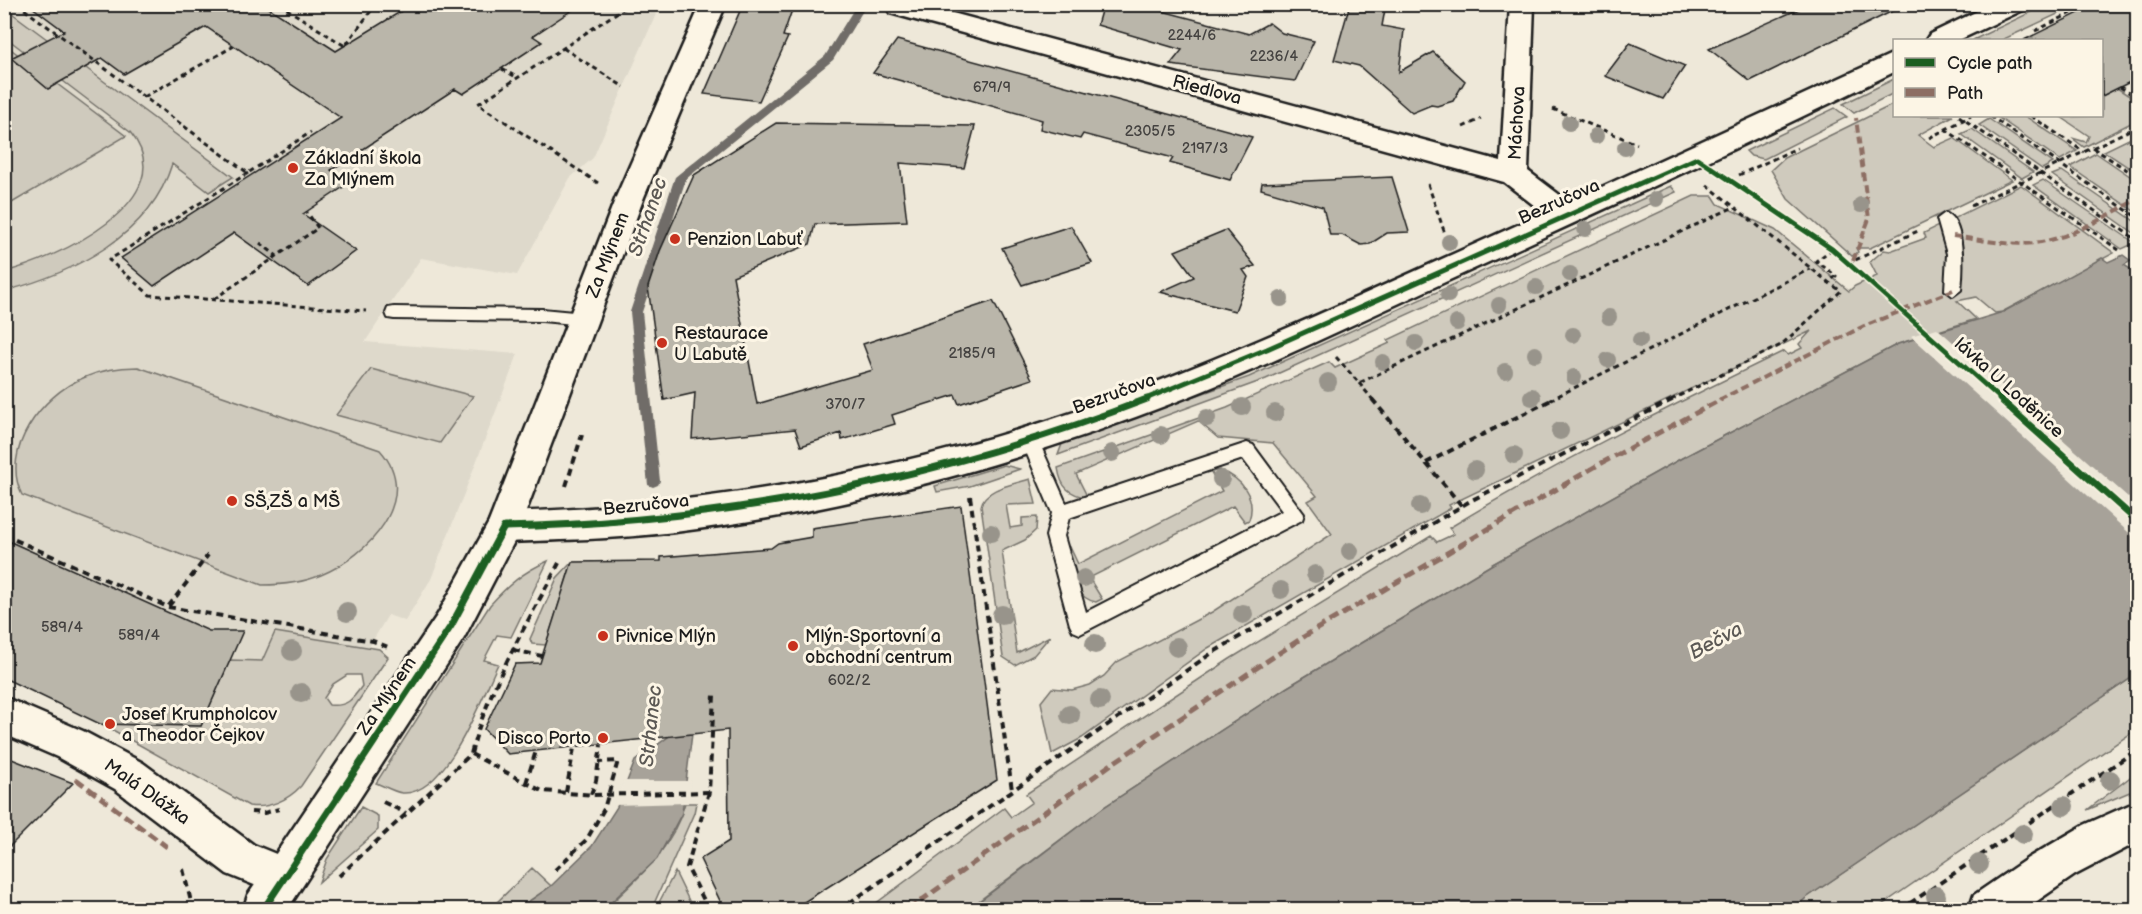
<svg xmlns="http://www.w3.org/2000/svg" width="2142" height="914" font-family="'Balsamiq Sans',sans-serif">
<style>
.built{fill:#ded9cb}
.green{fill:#cfcabd;stroke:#76736c;stroke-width:1.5;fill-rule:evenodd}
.water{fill:#a7a299;stroke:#6f6c67;stroke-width:1.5}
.pier{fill:#eee8d9}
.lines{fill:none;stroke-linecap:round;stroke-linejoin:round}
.stream{fill:#6f6c67;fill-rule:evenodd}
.building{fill:#bab6aa;stroke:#1c1c1c;stroke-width:1.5}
.lane-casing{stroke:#1c1c1c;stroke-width:4}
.street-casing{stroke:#1c1c1c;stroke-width:5}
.secondary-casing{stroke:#1c1c1c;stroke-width:5}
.path-far1{stroke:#1c1c1c;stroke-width:3;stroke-dasharray:5 4;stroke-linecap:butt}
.path{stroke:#1c1c1c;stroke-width:4;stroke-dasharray:7 5;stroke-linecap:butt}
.lane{fill:#fcf5e5;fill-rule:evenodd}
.street{fill:#fcf5e5;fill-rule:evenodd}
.secondary{fill:#fcf5e5;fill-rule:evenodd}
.path-bridge{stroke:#1c1c1c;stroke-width:4;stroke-dasharray:7 5;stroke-linecap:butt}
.quiet-far1{stroke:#8d6e63;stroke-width:4;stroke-dasharray:8 4;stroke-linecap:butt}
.quiet{stroke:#8d6e63;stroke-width:5;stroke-dasharray:10 5;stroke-linecap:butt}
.cycleway-far1-casing{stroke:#fcf5e5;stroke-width:8}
.cycleway-casing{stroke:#fcf5e5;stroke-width:10}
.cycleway-far1{stroke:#1b5e20;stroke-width:5}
.cycleway{stroke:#1b5e20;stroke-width:7}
.tree{fill:#98948b}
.poi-dot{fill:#c8321e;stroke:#fcf5e5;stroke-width:2}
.labels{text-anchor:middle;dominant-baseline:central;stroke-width:6;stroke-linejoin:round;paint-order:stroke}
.far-number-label{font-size:14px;fill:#444240}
.number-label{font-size:15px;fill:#444240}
.street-label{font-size:18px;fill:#1c1c1c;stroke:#fcf5e5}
.poi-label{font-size:18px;fill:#1c1c1c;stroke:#fcf5e5;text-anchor:start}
.water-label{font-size:20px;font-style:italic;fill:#5b5854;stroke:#fcf5e5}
</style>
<rect width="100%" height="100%" fill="#eee8d9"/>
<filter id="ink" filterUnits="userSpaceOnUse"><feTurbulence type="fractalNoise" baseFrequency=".0167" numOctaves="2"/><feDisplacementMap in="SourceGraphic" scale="12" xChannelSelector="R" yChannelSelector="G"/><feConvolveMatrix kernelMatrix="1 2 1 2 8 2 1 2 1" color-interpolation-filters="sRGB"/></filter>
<g filter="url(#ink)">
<path class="built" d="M4,5H660L593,158L570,178L517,275L421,258L365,342L518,354L431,579L405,621L388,615L369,647L272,638L262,661L201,726L102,724L5,678Z"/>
<path class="green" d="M2048,4L2077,5L2002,40H1973Z
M5,8L233,177L209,192L172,164C150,236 73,273 5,291L4,272C54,260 187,200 130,132L5,37Z
M4,44L126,136L5,207H4Z
M1894,79V93L1854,113L1843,104Z
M2117,88L2137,101V120L2084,147L2072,138L2086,142L2089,136L2061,117L2102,116V96Z
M1894,104V116H1953L1918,135L1934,147L1954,138L2012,180L1870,248H1856L1858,252L1852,256L1788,199L1771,170L1784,158Z
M1835,108L1847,117L1764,159L1751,156L1746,151Z
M1996,116H2025L2077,151L2060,160Z
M1989,119L2053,163L2042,169L1979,125Z
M1972,129L2033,172L2022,178L1961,134Z
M2137,135V173L2104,151Z
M2096,153L2137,181V213L2070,167Z
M2062,171L2137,223V235L2052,175Z
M2043,180L2135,243L2122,249L2033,185Z
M2021,185L2114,253L2002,312L1995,313L1976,297L1957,301L1976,319L1898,344L1682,458L1491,565L1286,688L1104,807L968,909L867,910L1004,808L1011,817L1032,802L1026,794L1230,659L1431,536L1437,542L1454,534L1449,528C1557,462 1671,406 1784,351L1788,355L1802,348L1799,344L1811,331L1449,505L1451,508L1208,648L1082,738L1052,754L1041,702L1052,688L1072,690L1090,685L1104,676L1117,662L1212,612L1332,534L1308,501L1317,496L1273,443L1218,438L1198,421L1076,474L1088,498C1069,494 1061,488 1058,468L1227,408L1329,362L1335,368L1390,343L1388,340L1694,196H1713L1718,204L1775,230L1849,291L1855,286L1877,276L1870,262L1884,250L1890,251L1926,238L1924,233Z
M1671,186L1676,192L1266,379L1058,455L1062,444L1067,441L1249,377Z
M138,367L380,450C423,498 368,556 321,575C302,583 283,585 262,585L22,495C0,450 42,395 83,378C100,370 119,367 138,367Z
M371,369L473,396L440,443L336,415Z
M1004,465L1020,469L970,486L937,492L935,486Z
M1220,470C1241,478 1257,497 1249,520L1245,522L1233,506L1089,578L1102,599L1096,602C1073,598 1070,569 1064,550L1070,547L1078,564L1222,491L1211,472Z
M1030,479L1036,504L1006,505L1010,528L1022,526V518L1037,517L1036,530L1025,540L1002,551L1017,653L1050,636L1034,655L1015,665L1003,657L981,506C984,488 1015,484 1030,479Z
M548,561L511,637L497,635L484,660L498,664C482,697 446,797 402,793C394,792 384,786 376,783L490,605C508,585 523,572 548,561Z
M572,562L546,645L532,644L530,639L557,578Z
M275,632L379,649L388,657L301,786C288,800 269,809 249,806L102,724L201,726L230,660L262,661ZM347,675H360L362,686C352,700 347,707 329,705L324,698L333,684Z
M2137,674V729L1876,909L1793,910L1806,898Z
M2137,772V789L2087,810Z
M685,803H696L694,813L653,906L656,908L675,872L693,909L604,910C638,879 672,850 685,803Z
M361,807L378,816V830L319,882L327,859Z
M532,868L551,886L517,909L489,910Z"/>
<path class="water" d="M2123,255L2131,261L2124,265L2138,274L2137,674L1806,898L1793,909L968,910L1104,807L1286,688L1491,565L1682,458L1898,344L2003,312L2102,258L2108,262Z
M701,663L682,813L657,859L604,909L517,910L551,886L592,846L617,807L635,761L668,737L674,685Z"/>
<path class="pier" d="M1937,328L2137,505V540L1911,336Z
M624,781H691L688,803L614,805Z"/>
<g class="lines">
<path class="stream" d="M857,4H867L833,60L686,179L642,312L660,481L658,485L653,487L648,485L630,312L675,177L825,56Z"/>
</g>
<path class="building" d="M28,4H263L336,51L413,4H581L533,36L542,42L463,94L455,89L331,170L348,184L303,214L356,251L308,286L234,233L154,286L121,258L341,118L206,27L124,74L102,58L48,89L11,58L64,31Z
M743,4H794L783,36L788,37L759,101L704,94Z
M1103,4H1136L1249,34L1269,23L1282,33L1314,41L1295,81L1170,65L1182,50L1097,25Z
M1350,4H1386L1382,26L1404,30L1399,72L1433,52L1465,81L1453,101L1437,106L1431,105L1412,113L1359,66L1334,60Z
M1810,4H1907L1750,81L1709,49Z
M2097,4H2138V78L2102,96V40H2024Z
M897,40L1117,100L1252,137L1230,180L1170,163L1173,158L1083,134L1080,139L1040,129L1042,120L873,73Z
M1630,43L1685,66L1663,99L1605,76Z
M776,123L975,126L964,168L900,163L907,221L815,224L810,244L733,276L757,404L873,370L863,344L993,301L1032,379L959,404L955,395L892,415L895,424L842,440L841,433L801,446L795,429L692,439L695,393L664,400L648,287L660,251L694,175Z
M1392,177L1409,232L1387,233L1370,244L1361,245L1342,235H1330L1323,207L1261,189L1262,183Z
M1071,226L1092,263L1022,285L1002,248Z
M1226,230L1255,266L1243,270L1248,277L1235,311L1160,292L1194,277L1175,251Z
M961,506L997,780L793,909H724L700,859L729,841L728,730L508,754L484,729L515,664L540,663L572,562L661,561V557L771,548L778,543L812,537V528Z
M4,539L209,631H243L201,726L100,724L4,678Z
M4,756L73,783L4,852Z"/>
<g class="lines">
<defs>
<path id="lane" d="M1945,213C1966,220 1963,272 1961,290L1953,296L1945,290L1947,254L1937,219Z
M394,307L542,309L584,313L590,314L592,319L590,324L584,325L542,321L394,319L388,318L386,313L388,308Z
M1030,433L1036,435L1066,503L1247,443L1253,445L1304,514L1302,520L1080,634L1073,631L1070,625L1046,536L1052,513L1021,440L1024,435ZM1243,459L1282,511L1086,612L1064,536L1069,518Z"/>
<path id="street" d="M888,4H919L1501,161L1510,4H1534L1528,171L1569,202L1894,53V72C1750,143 1603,210 1456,277C1364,319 1272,364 1178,401C1016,464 847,511 675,532C618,539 561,540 504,542L492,538L487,527L492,516L504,512C702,507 892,474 1080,410C1239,355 1391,281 1544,213L1504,182L890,13L887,7Z
M1992,4H2026L2023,10L1959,40H1926L1930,34Z
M4,697L83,731L143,763L254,845L298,863L304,877L298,891L284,897L227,874L115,789L57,757L4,734Z
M2138,801V842L2075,875L2024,910H1969L1974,895L2028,858L2084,825Z"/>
<path id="secondary" d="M701,4H726L644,197L516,538L464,638L287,910H243L248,895L438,614L489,522L616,197Z"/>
</defs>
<use href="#lane" class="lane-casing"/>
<use href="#street" class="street-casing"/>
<use href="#secondary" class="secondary-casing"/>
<path class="path-far1" d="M17,4L248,173L311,132
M279,4L345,46L376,4
M2035,31L2090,4
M563,48L624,87
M502,69L518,78
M2120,87L2138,98
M144,97L234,46
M1553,109L1637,144
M1959,116L2138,241
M1990,116L2138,218
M2031,116L2084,152
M1463,127L1481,119
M1945,129L2119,250
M1929,138L1971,116
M2093,148L2138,177
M248,173L109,260L150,295L366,311
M1739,175L1797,148
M598,183L478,104L630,4
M1428,184L1445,234
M1707,185L1828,282
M1971,206L2138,126
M260,243L277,256
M1851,267L1853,261L1918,231
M214,299L318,228L307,212
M1336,357L1359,383L1734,207
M1359,383L1373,400
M1550,400L1810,269
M1671,400L1781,345L1841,291L1828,282L1836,276L1816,261L1832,249"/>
<path class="path" d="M1372,399L1462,506
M1426,463L1553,399
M566,486L582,435
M970,496L1012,790
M4,535L168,607L208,555
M168,607L373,641L388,647
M513,650L542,656
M471,754L542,791L594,795
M526,783L536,751
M566,792L574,748
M591,794L596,781L601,745
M383,802L406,813
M251,812L264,813L279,809
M183,869L193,910
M555,870L587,839L604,809L618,761L599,762
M339,876L471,754C488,687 527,624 559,563
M709,910L687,867L709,792L714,695
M839,910L1212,653L1472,500L1674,399
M1900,910L2138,749"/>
<use href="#lane" class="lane"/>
<use href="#street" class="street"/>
<use href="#secondary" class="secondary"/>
<path class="path-bridge" d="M594,795L709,792"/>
<path class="quiet-far1" d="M1953,236C1982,240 2012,247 2041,242C2075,236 2107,215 2138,199
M1853,261L1869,219L1856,118
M1719,400L1864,326L1953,290"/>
<path class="quiet" d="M76,779L167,847
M908,910L1113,763L1308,634L1598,465L1722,399"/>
<defs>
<path id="cycleway-far1" d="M1143,400L1267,349L1697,158L1832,249L2002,400"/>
<path id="cycleway" d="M2000,399L2138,522
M263,910L451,626L504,527C725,522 940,479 1147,399"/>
</defs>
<use href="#cycleway-far1" class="cycleway-far1-casing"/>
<use href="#cycleway" class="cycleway-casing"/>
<use href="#cycleway-far1" class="cycleway-far1"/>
<use href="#cycleway" class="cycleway"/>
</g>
<g class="tree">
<circle cx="1569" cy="123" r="8"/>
<circle cx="1596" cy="136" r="8"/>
<circle cx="1625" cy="148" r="8"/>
<circle cx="1656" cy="199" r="8"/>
<circle cx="1861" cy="205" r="8"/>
<circle cx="1585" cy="229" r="8"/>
<circle cx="1449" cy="242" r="8"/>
<circle cx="1570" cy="274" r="8"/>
<circle cx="1536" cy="287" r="8"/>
<circle cx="1448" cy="295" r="8"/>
<circle cx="1281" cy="299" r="8"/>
<circle cx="1499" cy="305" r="8"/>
<circle cx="1609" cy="317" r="8"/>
<circle cx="1457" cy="323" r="8"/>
<circle cx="1573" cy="335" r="8"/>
<circle cx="1640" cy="340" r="8"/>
<circle cx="1416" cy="343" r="8"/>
<circle cx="1535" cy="354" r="8"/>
<circle cx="1608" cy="360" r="8"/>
<circle cx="1383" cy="362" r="8"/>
<circle cx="1505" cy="371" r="8"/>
<circle cx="1574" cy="377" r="8"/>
<circle cx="1328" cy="382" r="9"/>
<circle cx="1532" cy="397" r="9"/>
<circle cx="1242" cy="407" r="9"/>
<circle cx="1275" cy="413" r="9"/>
<circle cx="1207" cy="418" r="9"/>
<circle cx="1560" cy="431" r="9"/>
<circle cx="1161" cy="435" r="9"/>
<circle cx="1112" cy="453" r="9"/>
<circle cx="1514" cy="455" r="9"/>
<circle cx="1475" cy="470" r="9"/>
<circle cx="1221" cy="479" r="9"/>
<circle cx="1420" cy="506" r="9"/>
<circle cx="991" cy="533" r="9"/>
<circle cx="1350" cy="551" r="9"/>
<circle cx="1315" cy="574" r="9"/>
<circle cx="1084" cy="578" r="9"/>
<circle cx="1281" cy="590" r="9"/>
<circle cx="347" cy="612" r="10"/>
<circle cx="1243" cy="614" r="10"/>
<circle cx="1002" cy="615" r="10"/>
<circle cx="1095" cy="644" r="10"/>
<circle cx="1177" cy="647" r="10"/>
<circle cx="292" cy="651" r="10"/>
<circle cx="301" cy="693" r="10"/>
<circle cx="1100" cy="700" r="10"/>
<circle cx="1070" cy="715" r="10"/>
<circle cx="2110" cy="780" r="10"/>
<circle cx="2064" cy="806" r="10"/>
<circle cx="2023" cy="834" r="10"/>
<circle cx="1979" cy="864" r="10"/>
<circle cx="1936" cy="896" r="10"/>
</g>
</g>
<g class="poi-dot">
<circle cx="293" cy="168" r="6"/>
<circle cx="675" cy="239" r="6"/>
<circle cx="662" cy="343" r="6"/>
<circle cx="232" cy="501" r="6"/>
<circle cx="603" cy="636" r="6"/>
<circle cx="793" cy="646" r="6"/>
<circle cx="110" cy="724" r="6"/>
<circle cx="603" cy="738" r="6"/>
</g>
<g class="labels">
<g class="far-number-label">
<text x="1192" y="35">2244/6</text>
<text x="1274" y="56">2236/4</text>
<text x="992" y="87">679/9</text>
</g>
<g class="number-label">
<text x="1150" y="131">2305/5</text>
<text x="1205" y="148">2197/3</text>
<text x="972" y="353">2185/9</text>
<text x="845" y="404">370/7</text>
<text x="62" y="627">589/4</text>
<text x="139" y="635">589/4</text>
<text x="849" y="680">602/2</text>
</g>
<g class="street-label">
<text transform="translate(1207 90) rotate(15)">Riedlova</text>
<text transform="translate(1517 123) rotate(-87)">Máchova</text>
<text transform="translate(1559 202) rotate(-24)">Bezručova</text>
<text transform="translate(608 255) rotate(-69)">Za Mlýnem</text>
<text transform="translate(2009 388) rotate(42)">lávka U Loděnice</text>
<text transform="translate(1114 394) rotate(-20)">Bezručova</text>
<text transform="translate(646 505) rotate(-6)">Bezručova</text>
<text transform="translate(387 696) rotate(-56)">Za Mlýnem</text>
<text transform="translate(147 792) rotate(35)">Malá Dlážka</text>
</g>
<g class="poi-label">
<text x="305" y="158">Základní škola<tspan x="305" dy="21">Za Mlýnem</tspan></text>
<text x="687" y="239">Penzion Labuť</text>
<text x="674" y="333">Restaurace<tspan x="674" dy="21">U Labutě</tspan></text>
<text x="244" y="501">SŠ,ZŠ a MŠ</text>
<text x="615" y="636">Pivnice Mlýn</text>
<text x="805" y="636">Mlýn-Sportovní a<tspan x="805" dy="21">obchodní centrum</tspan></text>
<text x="122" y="714">Josef Krumpholcov<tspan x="122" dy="21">a Theodor Čejkov</tspan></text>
<text x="591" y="738" text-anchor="end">Disco Porto</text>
</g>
<g class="water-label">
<text transform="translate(648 217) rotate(-71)">Strhanec</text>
<text transform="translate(1716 641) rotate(-28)">Bečva</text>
<text transform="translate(651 726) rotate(-84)">Strhanec</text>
</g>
</g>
<rect width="2142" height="914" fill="none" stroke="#fcf5e5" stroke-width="24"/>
<rect x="12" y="12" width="2118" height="890" fill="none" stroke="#1c1c1c" stroke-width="2" filter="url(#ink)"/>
<rect x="1893" y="39" width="210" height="78" fill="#fcf5e5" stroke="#a29e95" stroke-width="1.5"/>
<rect x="1905" y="58" width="30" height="9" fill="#1b5e20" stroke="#a29e95" stroke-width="1.5"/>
<text x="1947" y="69" font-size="18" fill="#1c1c1c">Cycle path</text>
<rect x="1905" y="88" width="30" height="9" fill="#8d6e63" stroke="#a29e95" stroke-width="1.5"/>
<text x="1947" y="99" font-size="18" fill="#1c1c1c">Path</text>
</svg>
